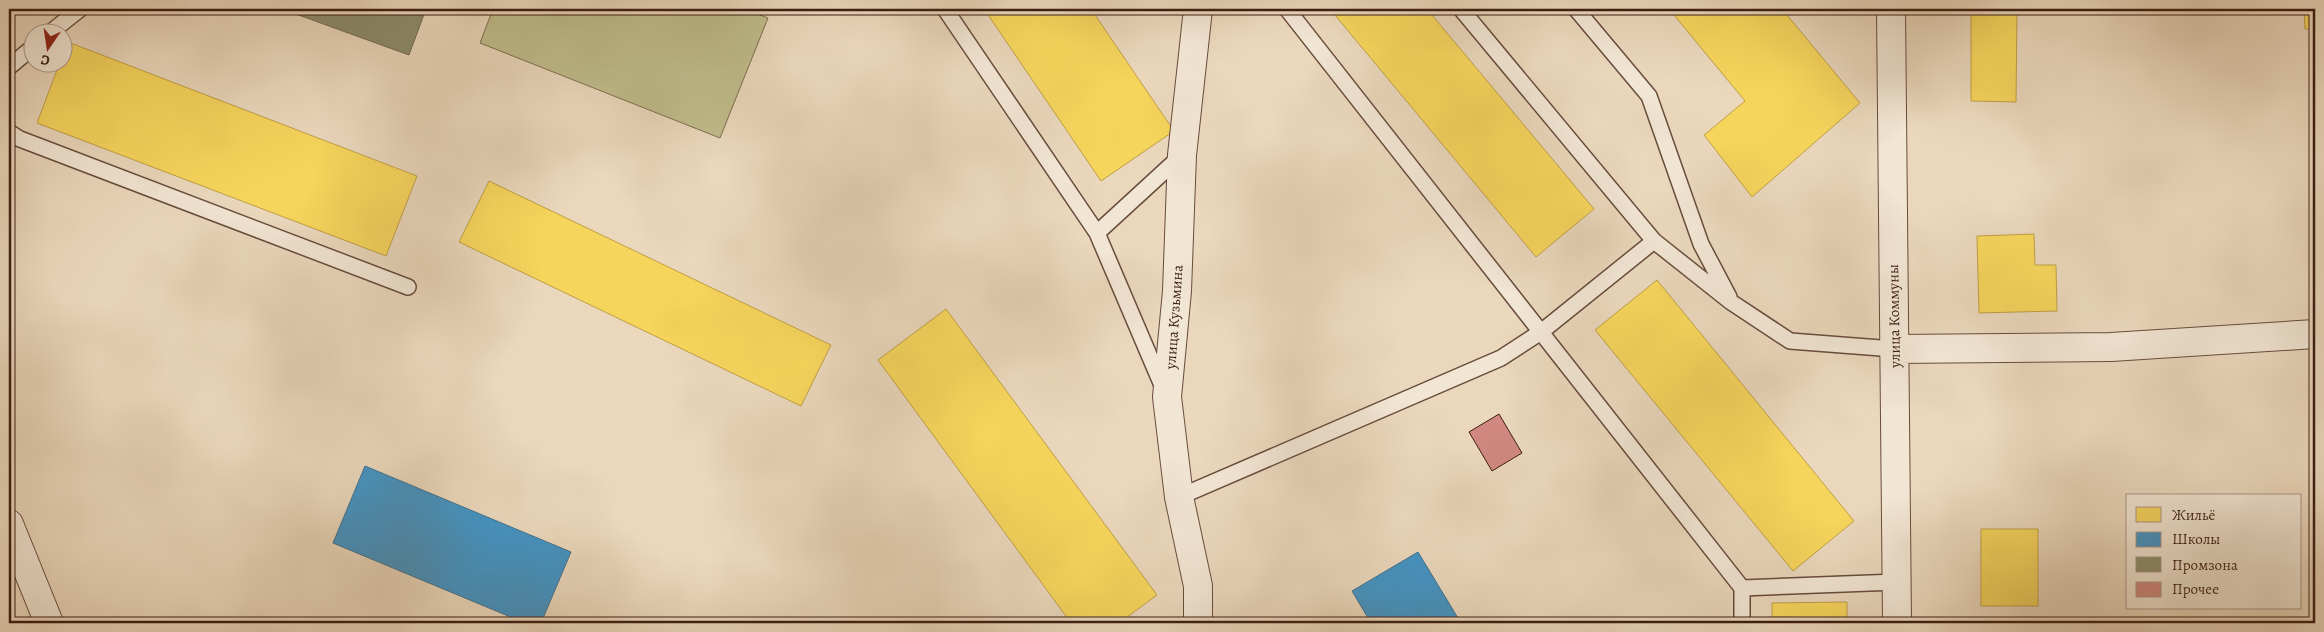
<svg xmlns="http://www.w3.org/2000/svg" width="2324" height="632" font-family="Alegreya,serif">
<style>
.green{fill:#bfbc8b;stroke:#7e6d4f}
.homes{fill:#f6d55c;stroke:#be9e46}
.schools{fill:#4393c3;stroke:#41708e}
.industry{fill:#8c8c6e;stroke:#746b53}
.building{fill:#d08880;stroke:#3c1e13}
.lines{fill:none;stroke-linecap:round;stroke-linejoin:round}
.lane-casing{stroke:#684c3d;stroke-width:18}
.street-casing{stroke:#684c3d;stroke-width:30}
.lane{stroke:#f1e5d3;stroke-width:15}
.street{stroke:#f1e5d3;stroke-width:28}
.labels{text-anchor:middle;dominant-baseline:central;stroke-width:5;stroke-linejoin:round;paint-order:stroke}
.street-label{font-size:15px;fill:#3c1e13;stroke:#f1e5d3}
</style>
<rect width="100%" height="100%" fill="#ead7bc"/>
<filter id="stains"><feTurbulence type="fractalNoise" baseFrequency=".004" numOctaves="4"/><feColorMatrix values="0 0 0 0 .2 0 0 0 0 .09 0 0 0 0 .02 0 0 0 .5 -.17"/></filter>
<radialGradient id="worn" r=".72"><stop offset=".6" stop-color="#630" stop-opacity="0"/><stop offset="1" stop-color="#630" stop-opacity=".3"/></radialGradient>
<path class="green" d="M493,9H744L768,18L720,138L480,43Z"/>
<path class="homes" d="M984,9H1091L1174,131L1101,181Z
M1330,9H1427L1594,209L1536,257Z
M1669,9H1782L1860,103L1752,197L1704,135L1745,101Z
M2017,9L2016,102L1971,101V11Z
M2304,9H2315V29H2305Z
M68,42L417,176L386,256L37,123L60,62H62V56Z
M489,181L831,345L801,406L459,242Z
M2034,234L2035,265H2056L2057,311L1979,313L1977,236Z
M1657,280L1854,521L1793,571L1595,330Z
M946,309L1157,595L1119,623H1071L878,360Z
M1981,529H2038V606H1981Z
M1847,602V623H1772V603Z"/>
<path class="schools" d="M365,466L571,552L541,623H525L333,543Z
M1418,552L1461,623H1371L1352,591Z"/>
<path class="industry" d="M282,9H426L409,55Z"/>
<path class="building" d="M1499,414L1522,453L1492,471L1469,432Z"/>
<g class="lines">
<defs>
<path id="lane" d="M945,9L1097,233L1164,390
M1287,9L1742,588L1897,582
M1461,9L1654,241
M1576,9L1649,96L1701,244L1729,297
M51,32L80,9
M9,67L32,48
M9,132L20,139L408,287
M1097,233L1182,155
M1179,497L1501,358L1541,332L1654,241L1731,302L1790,341L1894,349
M1742,588V623"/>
<path id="street" d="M1891,9L1897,623
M1894,349L2111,347L2315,334
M9,524L49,623
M1198,623V586L1179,497L1167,397L1177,291L1182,155L1198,9"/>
</defs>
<use href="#lane" class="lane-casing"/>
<use href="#street" class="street-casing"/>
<use href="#lane" class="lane"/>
<use href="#street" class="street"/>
</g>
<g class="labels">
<g class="street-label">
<text transform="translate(1894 316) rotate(-91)">улица Коммуны</text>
<text transform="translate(1174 317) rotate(-86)">улица Кузьмина</text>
</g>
</g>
<rect width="2324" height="632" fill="none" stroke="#ead7bc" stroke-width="30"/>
<rect x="10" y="10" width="2304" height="612" fill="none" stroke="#3c1e13" stroke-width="2.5"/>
<rect x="15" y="15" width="2294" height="602" fill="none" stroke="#3c1e13"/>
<rect x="2126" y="494" width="175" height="115" fill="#f1e5d3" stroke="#a99586"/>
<rect x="2136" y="507" width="25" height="15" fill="#f6d55c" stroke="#a99586"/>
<text x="2172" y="520" font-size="15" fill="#3c1e13">Жильё</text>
<rect x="2136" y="532" width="25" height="15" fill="#4393c3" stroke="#a99586"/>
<text x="2172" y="544" font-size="15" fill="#3c1e13">Школы</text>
<rect x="2136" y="557" width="25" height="15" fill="#8c8c6e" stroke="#a99586"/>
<text x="2172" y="570" font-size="15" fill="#3c1e13">Промзона</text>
<rect x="2136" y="582" width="25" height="15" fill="#d08880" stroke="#a99586"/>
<text x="2172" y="594" font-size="15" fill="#3c1e13">Прочее</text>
<g transform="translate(48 48) rotate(193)"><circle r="24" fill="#f1e5d3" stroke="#a99586"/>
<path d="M0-4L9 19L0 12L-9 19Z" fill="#8f2418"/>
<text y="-8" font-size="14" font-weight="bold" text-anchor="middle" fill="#3c1e13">С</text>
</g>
<rect width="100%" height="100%" filter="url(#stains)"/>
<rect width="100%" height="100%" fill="url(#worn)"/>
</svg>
